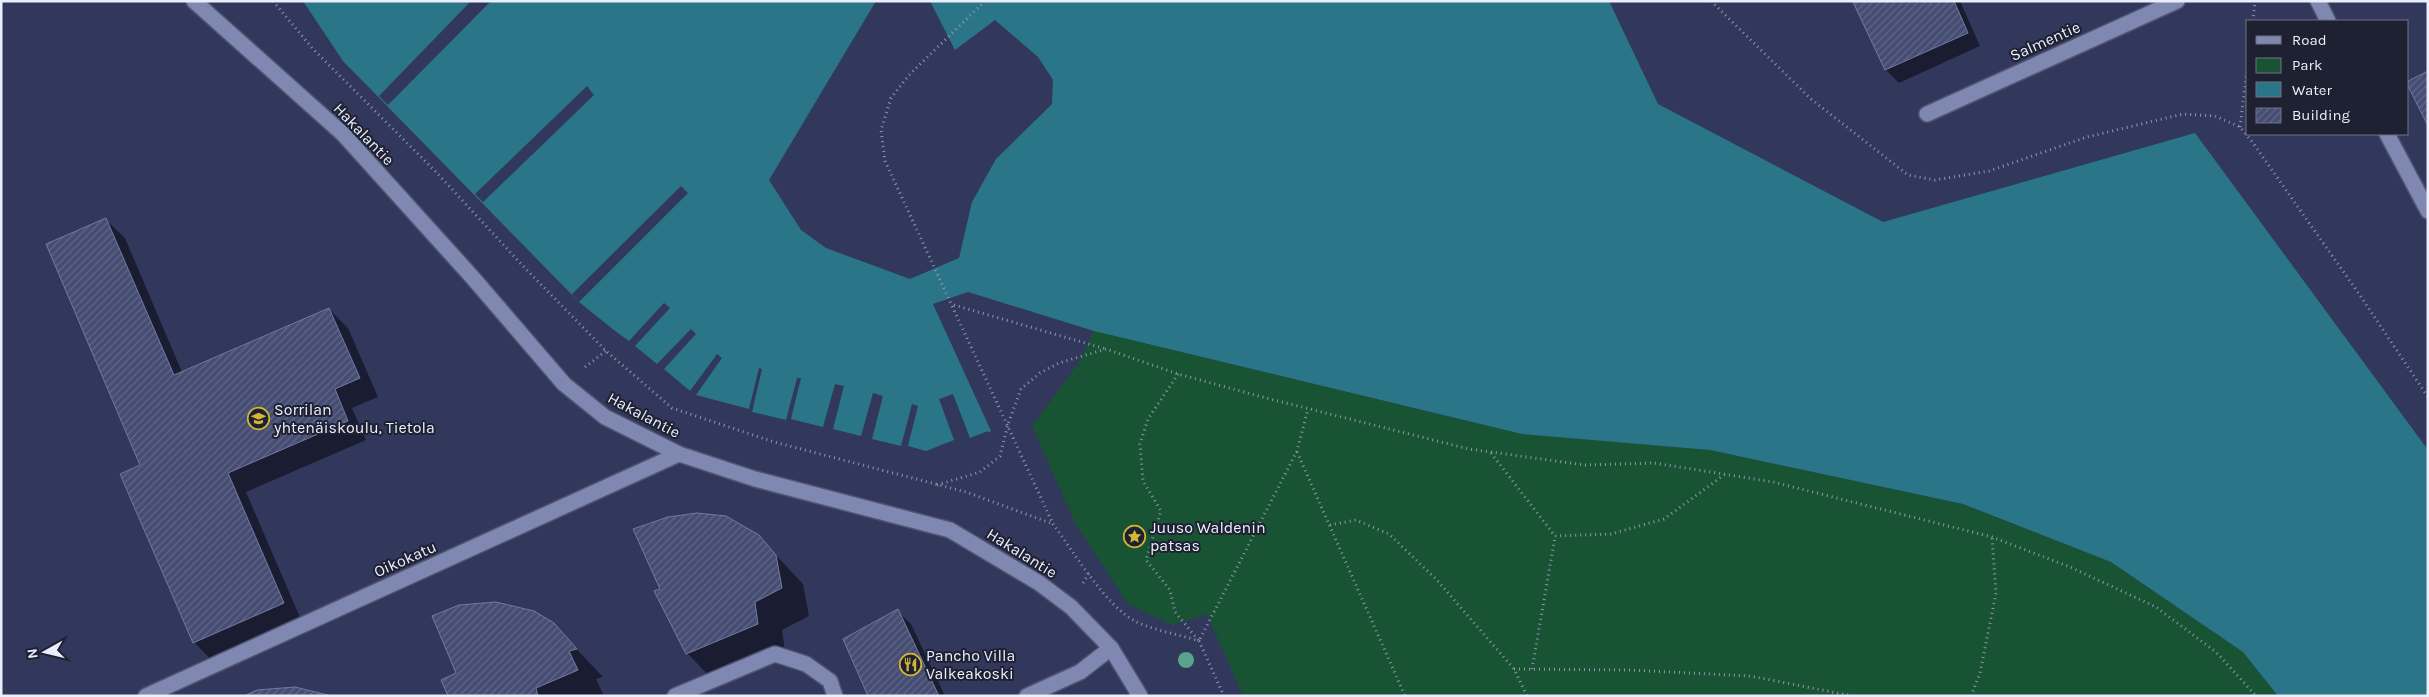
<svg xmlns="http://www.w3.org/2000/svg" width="2429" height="697" font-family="Karla,sans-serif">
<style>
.green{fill:#185333}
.water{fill:#2a7587}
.pier{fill:#32385c}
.shadow{fill:#0007}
.building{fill:url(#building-hatch);stroke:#727aa2}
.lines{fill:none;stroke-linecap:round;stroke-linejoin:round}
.lane-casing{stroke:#505471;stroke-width:18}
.street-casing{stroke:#505471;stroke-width:18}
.path{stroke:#9196ae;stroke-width:3;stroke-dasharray:1 4;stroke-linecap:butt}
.lane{stroke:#7f88b1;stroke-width:15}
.street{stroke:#7f88b1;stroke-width:15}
.tree{fill:#59a38a}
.labels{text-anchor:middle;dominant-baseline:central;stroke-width:4;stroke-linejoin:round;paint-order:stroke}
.street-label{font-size:16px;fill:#ebeefc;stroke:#1e2131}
.poi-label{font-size:16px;fill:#ebeefc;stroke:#1e2131;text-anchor:start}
</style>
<defs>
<pattern id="building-hatch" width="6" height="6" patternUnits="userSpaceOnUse" patternTransform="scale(1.25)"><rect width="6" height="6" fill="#464d72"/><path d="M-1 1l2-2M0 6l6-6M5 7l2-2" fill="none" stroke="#616787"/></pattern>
</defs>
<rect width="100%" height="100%" fill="#32385c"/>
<path class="green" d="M1094,331L1522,434L1710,450L1963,504L2111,562L2243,652L2278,696H1243L1207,614L1172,625L1128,604L1075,523L1032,426L1078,364Z"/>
<path class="water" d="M303,1H876L769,180L801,230L826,248L910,279L959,258L972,202L996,159L1052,104L1053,80L1038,57L995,20L955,50L930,1H1609L1658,104L1883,222L2195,133L2428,450V696H2278L2243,652L2111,562L1963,504L1710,450L1522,434L1094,331L968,292L933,304L991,431L954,450L923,454L706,404L579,302L343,61Z"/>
<path class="pier" d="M471,1H491L388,105L379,96Z
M587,86L594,95L483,202L475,194Z
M681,186L688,193L579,302L572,294Z
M664,303L670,308L635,346L657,364L691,329L696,334L664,369L690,391L717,354L722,358L696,395L749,409L759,368L762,369L752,412L786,420L797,378H801L791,419L823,427L835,384L844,386L833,429L861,436L873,393L883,396L872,439L901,446L912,404L918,406L908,446L926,451L954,440L939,399L953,394L970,438L988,431V434L954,453L923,457L705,406L614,332L615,331L629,341Z"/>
<path class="shadow" d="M1857,1H1960L1980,46L1899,83L1886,70L1855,2Z
M106,220L125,238L182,372L329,309L348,328L378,397L352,408L366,440L246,492L302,622L212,661L194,642L142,466Z
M758,536L803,584L809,616L782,630L785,652L714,681L687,653Z
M897,611L911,624L945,696H869Z
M553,624L603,677L596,679L604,696H450Z"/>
<path class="building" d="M1954,1L1968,33L1885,70L1853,2Z
M2428,71V126L2408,86V81Z
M106,218L174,375L329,308L360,378L335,389L348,421L228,473L284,603L193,643L120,474L140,465L46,244Z
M697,513L726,516L759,535L776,555L782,588L755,602L758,624L686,654L654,591L660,589L633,529L668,517Z
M496,602L534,611L554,623L577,649L569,651L578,670L536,688L538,696H448L441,680L456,673L432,616L459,605Z
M898,609L939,696H868L843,639Z
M295,687L332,696H244L257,690Z"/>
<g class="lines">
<defs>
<path id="lane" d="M675,696L775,654L806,664L830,681L835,696
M1027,696L1080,672L1111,648"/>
<path id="street" d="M194,1L343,134L473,278L564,384L605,417L679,454L755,479L950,530L1039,583L1071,607L1111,648L1140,696
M2318,1L2328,21
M1927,114L2177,1
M2387,134L2428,211
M146,696L679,454"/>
</defs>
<use href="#lane" class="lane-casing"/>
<use href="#street" class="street-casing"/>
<path class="path" d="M273,1L313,49L436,172L522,265L606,351L672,408L774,442L966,492L1053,524
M985,1L909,75L891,98L881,130L885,161L1053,524C1073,551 1106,606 1135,621C1154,631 1179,634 1199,641L1224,696
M1711,1L1811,99L1908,175L1935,180L1989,171L2087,137L2183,114L2215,116L2240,127L2253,143L2359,294L2428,397
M2253,21L2255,1
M2240,127L2248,62
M954,305L1106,349
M585,367L606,351
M1178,374L1148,419L1140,444L1143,481L1161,511L1146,560L1170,590L1175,612L1199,641L1297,451L1308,409
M1297,452L1405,696
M1491,453L1555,536L1611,534L1664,519L1724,475
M937,485L980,472L1000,456L1008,424L1021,389L1040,373L1059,363L1106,349L1178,374L1266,398L1469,449L1585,465L1654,463L1773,482L1992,537L2070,567L2156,607L2216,652L2256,696
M1330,525L1356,520L1389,534L1436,579L1514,669L1527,696
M1083,583L1089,573
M1514,669L1630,670L1750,676L1853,696
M1532,669L1555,537
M1971,696L1980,673L1996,593L1992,537"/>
<use href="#lane" class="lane"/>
<use href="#street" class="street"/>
</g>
<circle class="tree" cx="1186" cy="660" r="8"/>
<defs>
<symbol id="school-ring" viewBox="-11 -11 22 22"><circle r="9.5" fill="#1e2131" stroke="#d3b635" stroke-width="1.5"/><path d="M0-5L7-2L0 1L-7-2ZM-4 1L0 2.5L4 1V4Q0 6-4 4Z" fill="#d3b635"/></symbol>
<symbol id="sight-ring" viewBox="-11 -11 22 22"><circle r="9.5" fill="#1e2131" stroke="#d3b635" stroke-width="1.5"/><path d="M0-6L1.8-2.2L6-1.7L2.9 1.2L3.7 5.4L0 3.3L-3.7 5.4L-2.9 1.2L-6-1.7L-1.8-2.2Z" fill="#d3b635"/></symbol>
<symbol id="restaurant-ring" viewBox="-11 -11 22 22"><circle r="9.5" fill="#1e2131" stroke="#d3b635" stroke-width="1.5"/><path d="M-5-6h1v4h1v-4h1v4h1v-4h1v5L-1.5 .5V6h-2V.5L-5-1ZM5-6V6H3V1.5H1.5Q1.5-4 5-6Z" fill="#d3b635"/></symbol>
</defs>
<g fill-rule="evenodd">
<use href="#school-ring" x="246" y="406" width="25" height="25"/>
<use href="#sight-ring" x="1122" y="524" width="25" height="25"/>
<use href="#restaurant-ring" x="898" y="652" width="25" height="25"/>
</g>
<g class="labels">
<g class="street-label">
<text transform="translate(2045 41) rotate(-24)">Salmentie</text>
<text transform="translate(364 134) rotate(46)">Hakalantie</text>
<text transform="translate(644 415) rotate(28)">Hakalantie</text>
<text transform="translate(1022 553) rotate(32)">Hakalantie</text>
<text transform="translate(405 559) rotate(-24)">Oikokatu</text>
</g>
<g class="poi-label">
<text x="274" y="409">Sorrilan<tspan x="274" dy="18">yhtenäiskoulu, Tietola</tspan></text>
<text x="1150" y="527">Juuso Waldenin<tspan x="1150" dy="18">patsas</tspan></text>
<text x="926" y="655">Pancho Villa<tspan x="926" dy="18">Valkeakoski</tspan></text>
</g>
</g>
<rect width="2429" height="697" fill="none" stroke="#ebeefc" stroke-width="5"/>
<rect x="2246" y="20" width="162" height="115" fill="#1e2131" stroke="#707382"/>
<rect x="2256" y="36" width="25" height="8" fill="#7f88b1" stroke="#707382"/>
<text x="2292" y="45" font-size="15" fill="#ebeefc">Road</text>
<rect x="2256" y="58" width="25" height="15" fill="#185333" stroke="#707382"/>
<text x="2292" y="70" font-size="15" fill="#ebeefc">Park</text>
<rect x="2256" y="82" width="25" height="15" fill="#2a7587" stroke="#707382"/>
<text x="2292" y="95" font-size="15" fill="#ebeefc">Water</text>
<rect x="2256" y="108" width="25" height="15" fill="url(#building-hatch)" stroke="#707382"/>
<text x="2292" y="120" font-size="15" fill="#ebeefc">Building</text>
<g transform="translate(45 652) rotate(262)" stroke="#1e2131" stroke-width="4" paint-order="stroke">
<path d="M0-4L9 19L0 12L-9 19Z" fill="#ebeefc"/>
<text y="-8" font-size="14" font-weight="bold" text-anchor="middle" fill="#ebeefc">N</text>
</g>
</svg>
